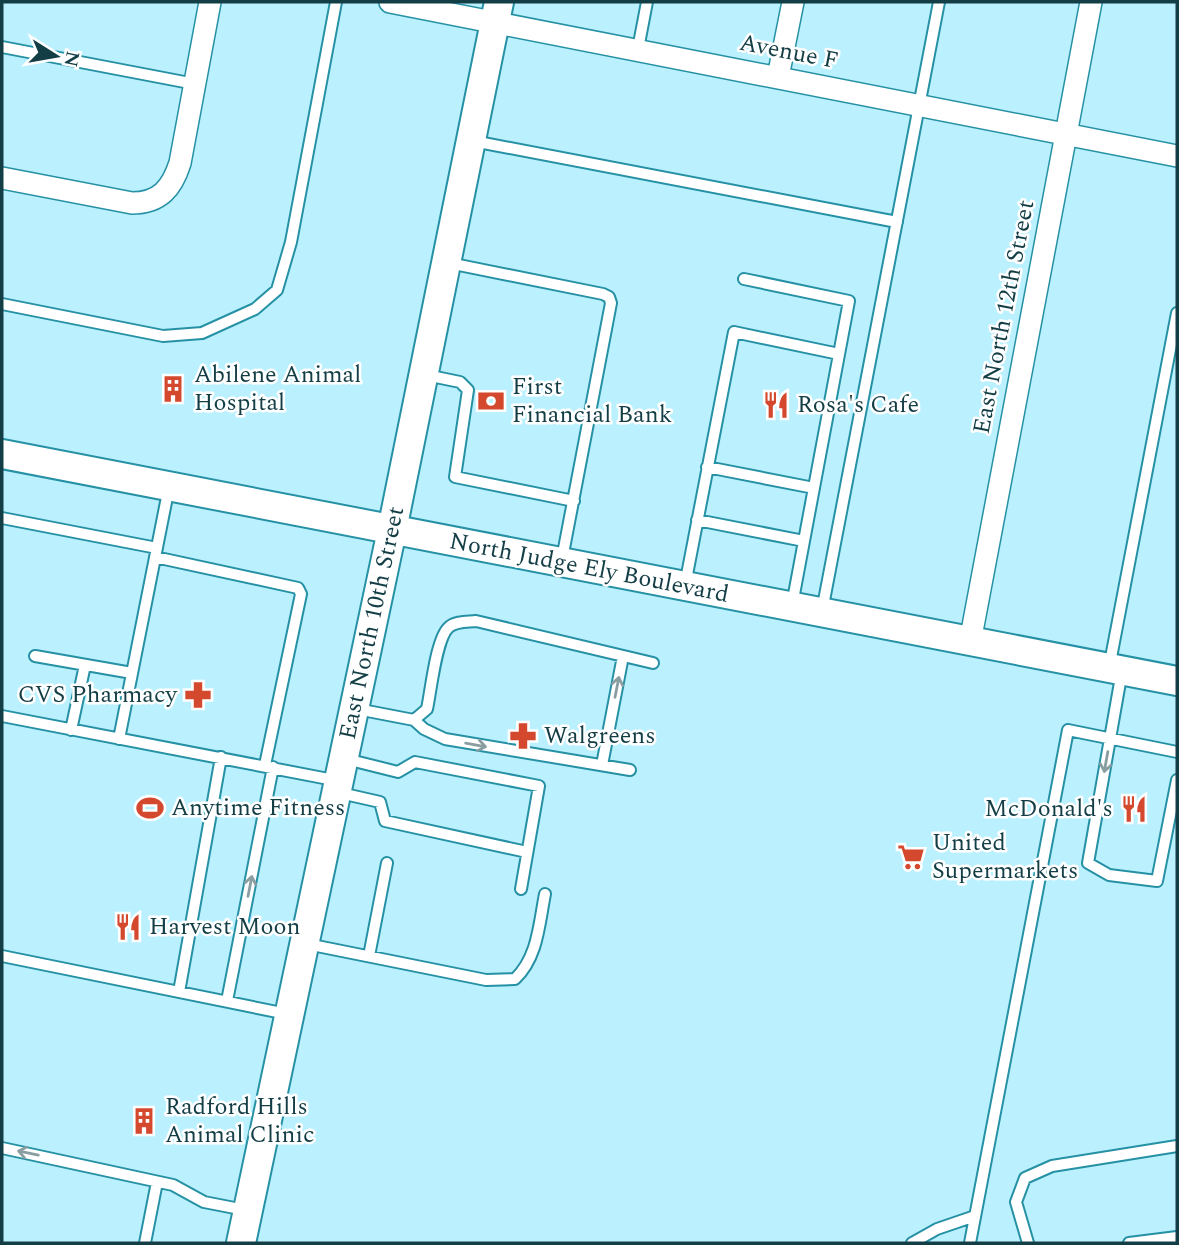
<svg xmlns="http://www.w3.org/2000/svg" width="1179" height="1245" font-family="Spectral,serif">
<style>
.lines{fill:none;stroke-linecap:round;stroke-linejoin:round}
.service-casing{stroke:#2691a4;stroke-width:14}
.minor-casing{stroke:#2691a4;stroke-width:24}
.secondary-casing{stroke:#2691a4;stroke-width:32}
.service{stroke:#fff;stroke-width:10}
.minor{stroke:#fff;stroke-width:21}
.secondary{stroke:#fff;stroke-width:28}
.oneway{stroke:#8a9ea2}
.labels{text-anchor:middle;dominant-baseline:central;stroke-width:5;stroke-linejoin:round;paint-order:stroke}
.street-label{font-size:24px;fill:#143e46;stroke:#fff}
.poi-label{font-size:24px;fill:#143e46;stroke:#fff;text-anchor:start}
</style>
<rect width="100%" height="100%" fill="#bbf1fe"/>
<g class="lines">
<defs>
<path id="service" d="M2,47L195,84
M638,49L647,2
M473,141L897,222
M449,263L603,294L609,297L611,303L562,559
M744,279L849,301L792,605
M2,304L163,336L202,333L255,309L277,290L291,242L336,2
M426,375L460,382L468,390L455,477L574,501
M707,467L814,488
M2,518L157,548
M697,520L804,541
M155,557L298,588L301,594L265,765
M685,585L734,332L839,354
M822,611L939,2
M35,656L132,673
M1109,668L1177,313
M1122,671L1088,863L1109,875L1157,881L1177,780
M357,709L414,720L427,709C431,691 436,638 449,627C456,621 467,622 476,621L653,663
M2,716L339,781
M414,720L424,729L445,739L630,770
M71,730L85,665
M119,739L169,487
M346,759L398,772L415,762L539,786L521,889
M602,765L623,656
M336,792L380,802L385,821L527,852
M307,944L486,980L515,979C538,957 539,924 545,894
M2,956L287,1014
M369,956L387,863
M179,992L221,757
M227,1001L273,767
M2,1148L173,1185L204,1202L245,1210
M145,1243L157,1182
M912,1243L937,1229L975,1216
M970,1243L1068,730L1177,752
M1028,1243L1016,1202L1025,1178L1052,1166L1177,1146
M1129,1243L1177,1237"/>
<path id="minor" d="M390,2L1177,156
M778,77L793,2
M2,178L132,203C160,203 172,188 180,163L210,2
M970,642L1091,2"/>
<path id="secondary" d="M2,454L1177,681
M241,1243L392,530L499,2"/>
</defs>
<use href="#service" class="service-casing"/>
<use href="#minor" class="minor-casing"/>
<use href="#secondary" class="secondary-casing"/>
<use href="#service" class="service"/>
<use href="#minor" class="minor"/>
<use href="#secondary" class="secondary"/>
</g>
<defs><path id="oneway-shaft" d="M-6 0H5M1.5-3L5.5 0L1.5 3" fill="none" stroke-width="1.6" stroke-linecap="round" stroke-linejoin="round" transform="scale(1.75)"/></defs>
<g class="oneway">
<use href="#oneway-shaft" transform="translate(617 687) rotate(-79)"/>
<use href="#oneway-shaft" transform="translate(476 745) rotate(10)"/>
<use href="#oneway-shaft" transform="translate(1106 762) rotate(100)"/>
<use href="#oneway-shaft" transform="translate(250 886) rotate(-79)"/>
<use href="#oneway-shaft" transform="translate(28 1153) rotate(-168)"/>
</g>
<defs>
<symbol id="building-bare" viewBox="-9 -9 18 18"><path d="M-4-6H4V6H1V3H-1V6H-4ZM-2.5-4.3h1.7v1.8h-1.7ZM.8-4.3h1.7v1.8H.8ZM-2.5-1h1.7V.8h-1.7ZM.8-1h1.7V.8H.8Z" fill="#d4482d" stroke="#fff" stroke-width="2.5" paint-order="stroke"/></symbol>
<symbol id="bank-bare" viewBox="-9 -9 18 18"><path d="M-6-4H6V4H-6ZM0-2.3a2.3 2.3 0 1 0 0 4.6a2.3 2.3 0 1 0 0-4.6Z" fill="#d4482d" stroke="#fff" stroke-width="2.5" paint-order="stroke"/></symbol>
<symbol id="restaurant-bare" viewBox="-9 -9 18 18"><path d="M-5-6h1v4h1v-4h1v4h1v-4h1v5L-1.5 .5V6h-2V.5L-5-1ZM5-6V6H3V1.5H1.5Q1.5-4 5-6Z" fill="#d4482d" stroke="#fff" stroke-width="2.5" paint-order="stroke"/></symbol>
<symbol id="pharmacy-bare" viewBox="-9 -9 18 18"><path d="M-2-6h4v4h4v4h-4v4h-4v-4h-4v-4h4Z" fill="#d4482d" stroke="#fff" stroke-width="2.5" paint-order="stroke"/></symbol>
<symbol id="stadium-bare" viewBox="-9 -9 18 18"><path d="M0-5a6.5 5 0 1 0 0 10a6.5 5 0 1 0 0-10ZM-3.5-1.8h7v3.6h-7Z" fill="#d4482d" stroke="#fff" stroke-width="2.5" paint-order="stroke"/></symbol>
<symbol id="supermarket-bare" viewBox="-9 -9 18 18"><path d="M-6-5.5h2.5l.6 2H6L4.5 2H-2.5L-4.4-4H-6ZM-1.5 3.2a1.3 1.3 0 1 0 .1 0ZM3 3.2a1.3 1.3 0 1 0 .1 0Z" fill="#d4482d" stroke="#fff" stroke-width="2.5" paint-order="stroke"/></symbol>
</defs>
<g fill-rule="evenodd">
<use href="#building-bare" x="154" y="370" width="38" height="38"/>
<use href="#bank-bare" x="472" y="382" width="38" height="38"/>
<use href="#restaurant-bare" x="757" y="386" width="38" height="38"/>
<use href="#pharmacy-bare" x="179" y="676" width="38" height="38"/>
<use href="#pharmacy-bare" x="504" y="717" width="38" height="38"/>
<use href="#stadium-bare" x="131" y="789" width="38" height="38"/>
<use href="#restaurant-bare" x="1115" y="790" width="38" height="38"/>
<use href="#supermarket-bare" x="892" y="838" width="38" height="38"/>
<use href="#restaurant-bare" x="109" y="908" width="38" height="38"/>
<use href="#building-bare" x="125" y="1102" width="38" height="38"/>
</g>
<g class="labels">
<g class="street-label">
<text transform="translate(789 52) rotate(11)">Avenue F</text>
<text transform="translate(1004 317) rotate(-79)">East North 12th Street</text>
<text transform="translate(589 568) rotate(11)">North Judge Ely Boulevard</text>
<text transform="translate(372 623) rotate(-78)">East North 10th Street</text>
</g>
<g class="poi-label">
<text x="194" y="375">Abilene Animal<tspan x="194" dy="28">Hospital</tspan></text>
<text x="512" y="387">First<tspan x="512" dy="28">Financial Bank</tspan></text>
<text x="797" y="405">Rosa's Cafe</text>
<text x="177" y="695" text-anchor="end">CVS Pharmacy</text>
<text x="544" y="736">Walgreens</text>
<text x="171" y="808">Anytime Fitness</text>
<text x="1113" y="809" text-anchor="end">McDonald's</text>
<text x="932" y="843">United<tspan x="932" dy="28">Supermarkets</tspan></text>
<text x="149" y="927">Harvest Moon</text>
<text x="165" y="1107">Radford Hills<tspan x="165" dy="28">Animal Clinic</tspan></text>
</g>
</g>
<rect width="1179" height="1245" fill="none" stroke="#143e46" stroke-width="7"/>
<g transform="translate(56 56) rotate(101)" stroke="#ffffff" stroke-width="5" paint-order="stroke">
<path d="M0-5L12 26L0 18L-12 26Z" fill="#143e46"/>
<text y="-10" font-size="19" font-weight="bold" text-anchor="middle" fill="#143e46">N</text>
</g>
</svg>
